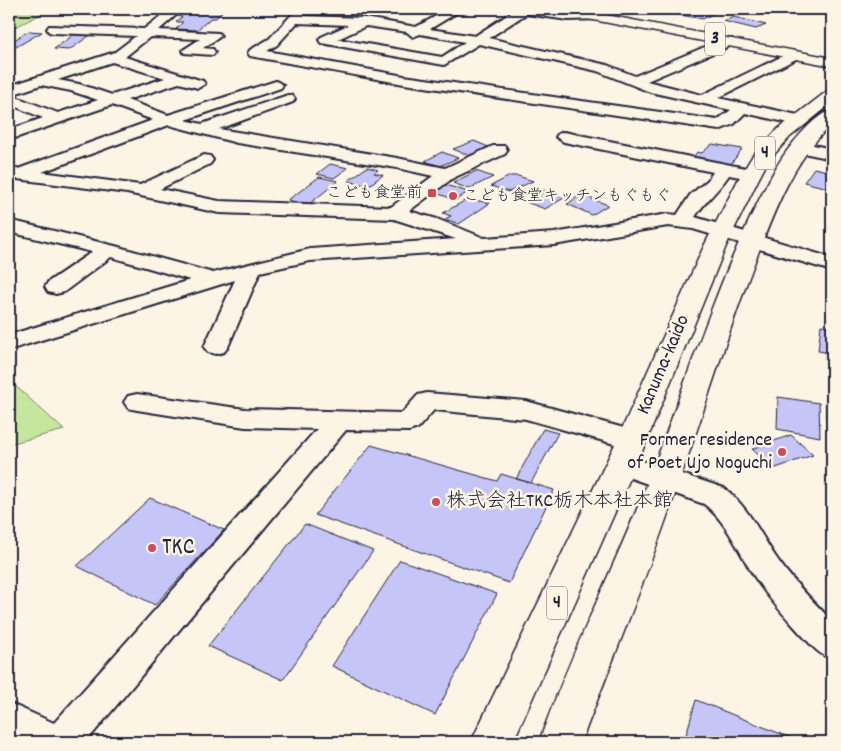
<svg xmlns="http://www.w3.org/2000/svg" width="841" height="751" font-family="Dekko,'Klee One',sans-serif">
<style>
.green{fill:#c7e69d;stroke:#74846c}
.building{fill:#c6c5f7;stroke:#22223b}
.lines{fill:none;stroke-linecap:round;stroke-linejoin:round}
.minor-casing{stroke:#22223b;stroke-width:4}
.major-casing{stroke:#22223b;stroke-width:3}
.minor{fill:#fcf5e5;fill-rule:evenodd}
.major{fill:#fcf5e5;fill-rule:evenodd}
.poi-dot{fill:#d1495b;stroke:#fcf5e5;stroke-width:2}
.labels{text-anchor:middle;dominant-baseline:central;stroke-width:5;stroke-linejoin:round;paint-order:stroke}
.far-poi-label{font-size:16px;fill:#22223b;stroke:#fcf5e5;text-anchor:end}
.shield{fill:#fcf5e5;stroke:#63616e;stroke-width:1}
.shield-label{font-size:19px;font-weight:bold;fill:#22223b}
.street-label{font-size:20px;fill:#22223b;stroke:#fcf5e5}
.poi-label{font-size:20px;fill:#22223b;stroke:#fcf5e5;text-anchor:end}
.near-poi-label{font-size:24px;fill:#22223b;stroke:#fcf5e5;text-anchor:start}
</style>
<rect width="100%" height="100%" fill="#fcf5e5"/>
<filter id="ink" filterUnits="userSpaceOnUse"><feTurbulence type="fractalNoise" baseFrequency=".02" numOctaves="2"/><feDisplacementMap in="SourceGraphic" scale="10" xChannelSelector="R" yChannelSelector="G"/><feConvolveMatrix kernelMatrix="1 2 1 2 8 2 1 2 1" color-interpolation-filters="sRGB"/></filter>
<g filter="url(#ink)">
<path class="green" d="M9,9H52L11,29H9Z
M9,380L64,430L9,444Z"/>
<path class="building" d="M196,9H214L211,11L222,12L216,18H211L197,30L176,29L183,22H176L182,17L177,16L183,11H194Z
M685,9H691L714,13L703,19L675,14Z
M734,17L766,25L756,29L723,21Z
M29,31L42,32L9,51V43Z
M76,33L92,34L69,50L54,49Z
M474,141L491,148L470,156L453,149Z
M712,144L742,149L728,168L691,160L697,152L702,153Z
M442,152L458,158L440,166L425,161Z
M330,164L348,168L334,178L317,174Z
M367,167L378,170L374,173L383,175L368,186L348,181Z
M814,168L832,172V189L804,182Z
M476,171L493,177L469,189L453,183Z
M510,176H518L533,181L509,192L491,186Z
M319,177L338,181L308,205L288,200Z
M446,185L468,192L456,200L433,192Z
M543,190L564,198L545,209L523,201Z
M579,196L587,197L608,205L592,215L567,204Z
M468,199L490,203L459,224L445,219L451,216L443,213Z
M821,325L832,327V422L826,420L825,352L818,351Z
M778,397L819,403L820,437L777,429Z
M543,429L558,433L531,483L516,479Z
M791,435L813,455L773,469L752,449Z
M371,445L497,481L501,474L554,490L509,583L315,515Z
M150,498L224,530L155,605L77,566Z
M305,524L373,551L283,680L208,646Z
M400,560L497,594L435,715L332,666Z
M696,700L801,742H684Z"/>
<g class="lines">
<defs>
<path id="minor" d="M170,9H183L159,30L219,33L221,36L203,48L213,49L215,52L213,55L184,53L183,50L200,39L150,37L125,57L203,81L205,84L198,88L179,83L127,100L168,115L276,81L283,85L281,88L185,120L202,124L288,95L293,96L295,99L293,102L219,129L397,158L445,168L493,146H505L507,150L505,154L453,178L409,211L437,219L484,238L554,233L668,214L677,215L690,195L708,180L713,172L564,142L556,137L558,134L564,132L751,169L757,170L760,174L757,178L751,179L729,175C719,190 705,201 695,217L832,258V271L693,229L668,226L554,245L310,261L260,272L228,347L224,352L216,354L208,352L204,347L235,280L9,350V335L190,280L111,257L64,292L56,294L48,292L45,287L48,282L92,252L9,232V220L115,246L213,273L310,249L456,239L394,219L219,213L127,193L9,178V168L18,169L153,120L112,105L9,140V130L43,118L9,104V86L115,52L136,36L53,33L49,32L47,29L49,26L144,29ZM112,62L165,78L112,95L79,84L58,80ZM41,85L71,91L98,100L58,113L11,95ZM169,125L237,143L397,168L433,176L391,207L219,201L160,189L210,164L213,160L210,156L204,155L140,185L42,172Z
M297,9H309L303,16L365,18L416,27L449,9H463L430,29L475,36L512,12L507,9L597,13L603,17L601,19L568,20L526,14L489,38L607,65L635,76L724,39H732L734,42L732,45L647,81L702,95L793,51L798,52L800,55L798,58L718,98L798,115L806,120L798,125L745,113L734,124L719,130L404,84L250,56L248,53L250,50L269,39ZM297,23L348,25L321,37L319,40L321,43L444,65L479,44L597,71L650,92L731,110L717,120L404,76L267,51L277,45ZM366,26L407,32L413,37L420,34L465,42L442,57L338,39Z
M800,142L832,149V159L794,151L792,147L794,143Z
M427,393L526,401L642,433L646,440L642,447L632,449L526,419L434,410L418,428L409,431L346,430L86,742H15L9,739V703L54,723L317,429L245,427L137,410L128,408L124,402L128,396L137,394L245,409L402,413L418,395Z
M621,454L724,488C750,508 761,537 780,563C795,584 814,602 832,621V659C817,654 811,644 800,633C785,616 769,599 756,579C739,553 729,524 704,504L611,471L607,464L611,457Z"/>
<path id="major" d="M551,9H575L832,58V66L557,13Z
M832,90V103L790,137L768,161L758,180L726,246L647,440L513,742H471L617,440L704,246L738,180L753,155L778,129L826,92Z
M832,110V124C792,161 773,214 754,264C727,334 706,406 681,476C651,566 615,654 581,742H539C571,652 615,566 650,477C690,373 722,263 777,166C786,150 814,114 832,110Z"/>
</defs>
<use href="#minor" class="minor-casing"/>
<use href="#major" class="major-casing"/>
<use href="#minor" class="minor"/>
<use href="#major" class="major"/>
</g>
</g>
<g class="poi-dot">
<rect x="427" y="188" width="10" height="10" rx="2.5"/>
<circle cx="453" cy="196" r="5"/>
<circle cx="782" cy="452" r="5"/>
<circle cx="436" cy="502" r="5"/>
<circle cx="152" cy="548" r="5"/>
</g>
<g class="labels">
<g class="far-poi-label">
<text x="422" y="193">こども食堂前</text>
<text x="463" y="196" text-anchor="start">こども食堂キッチンもぐもぐ</text>
</g>
<g class="shield">
<rect x="705" y="22.5" width="20" height="33" rx="4"/>
<rect x="755" y="136.5" width="20" height="33" rx="4"/>
<rect x="547" y="586.5" width="20" height="33" rx="4"/>
</g>
<g class="shield-label">
<text x="715" y="39">3</text>
<text x="765" y="153">4</text>
<text x="557" y="603">4</text>
</g>
<g class="street-label">
<text transform="translate(664 365) rotate(-67)">Kanuma-kaido</text>
</g>
<g class="poi-label">
<text x="772" y="441">Former residence<tspan x="772" dy="23">of Poet Ujo Noguchi</tspan></text>
<text x="446" y="502" text-anchor="start">株式会社TKC栃木本社本館</text>
</g>
<g class="near-poi-label">
<text x="162" y="548">TKC</text>
</g>
</g>
<rect width="841" height="751" fill="none" stroke="#fcf5e5" stroke-width="30"/>
<rect x="15" y="15" width="811" height="721" fill="none" stroke="#22223b" stroke-width="2" filter="url(#ink)"/>
</svg>
